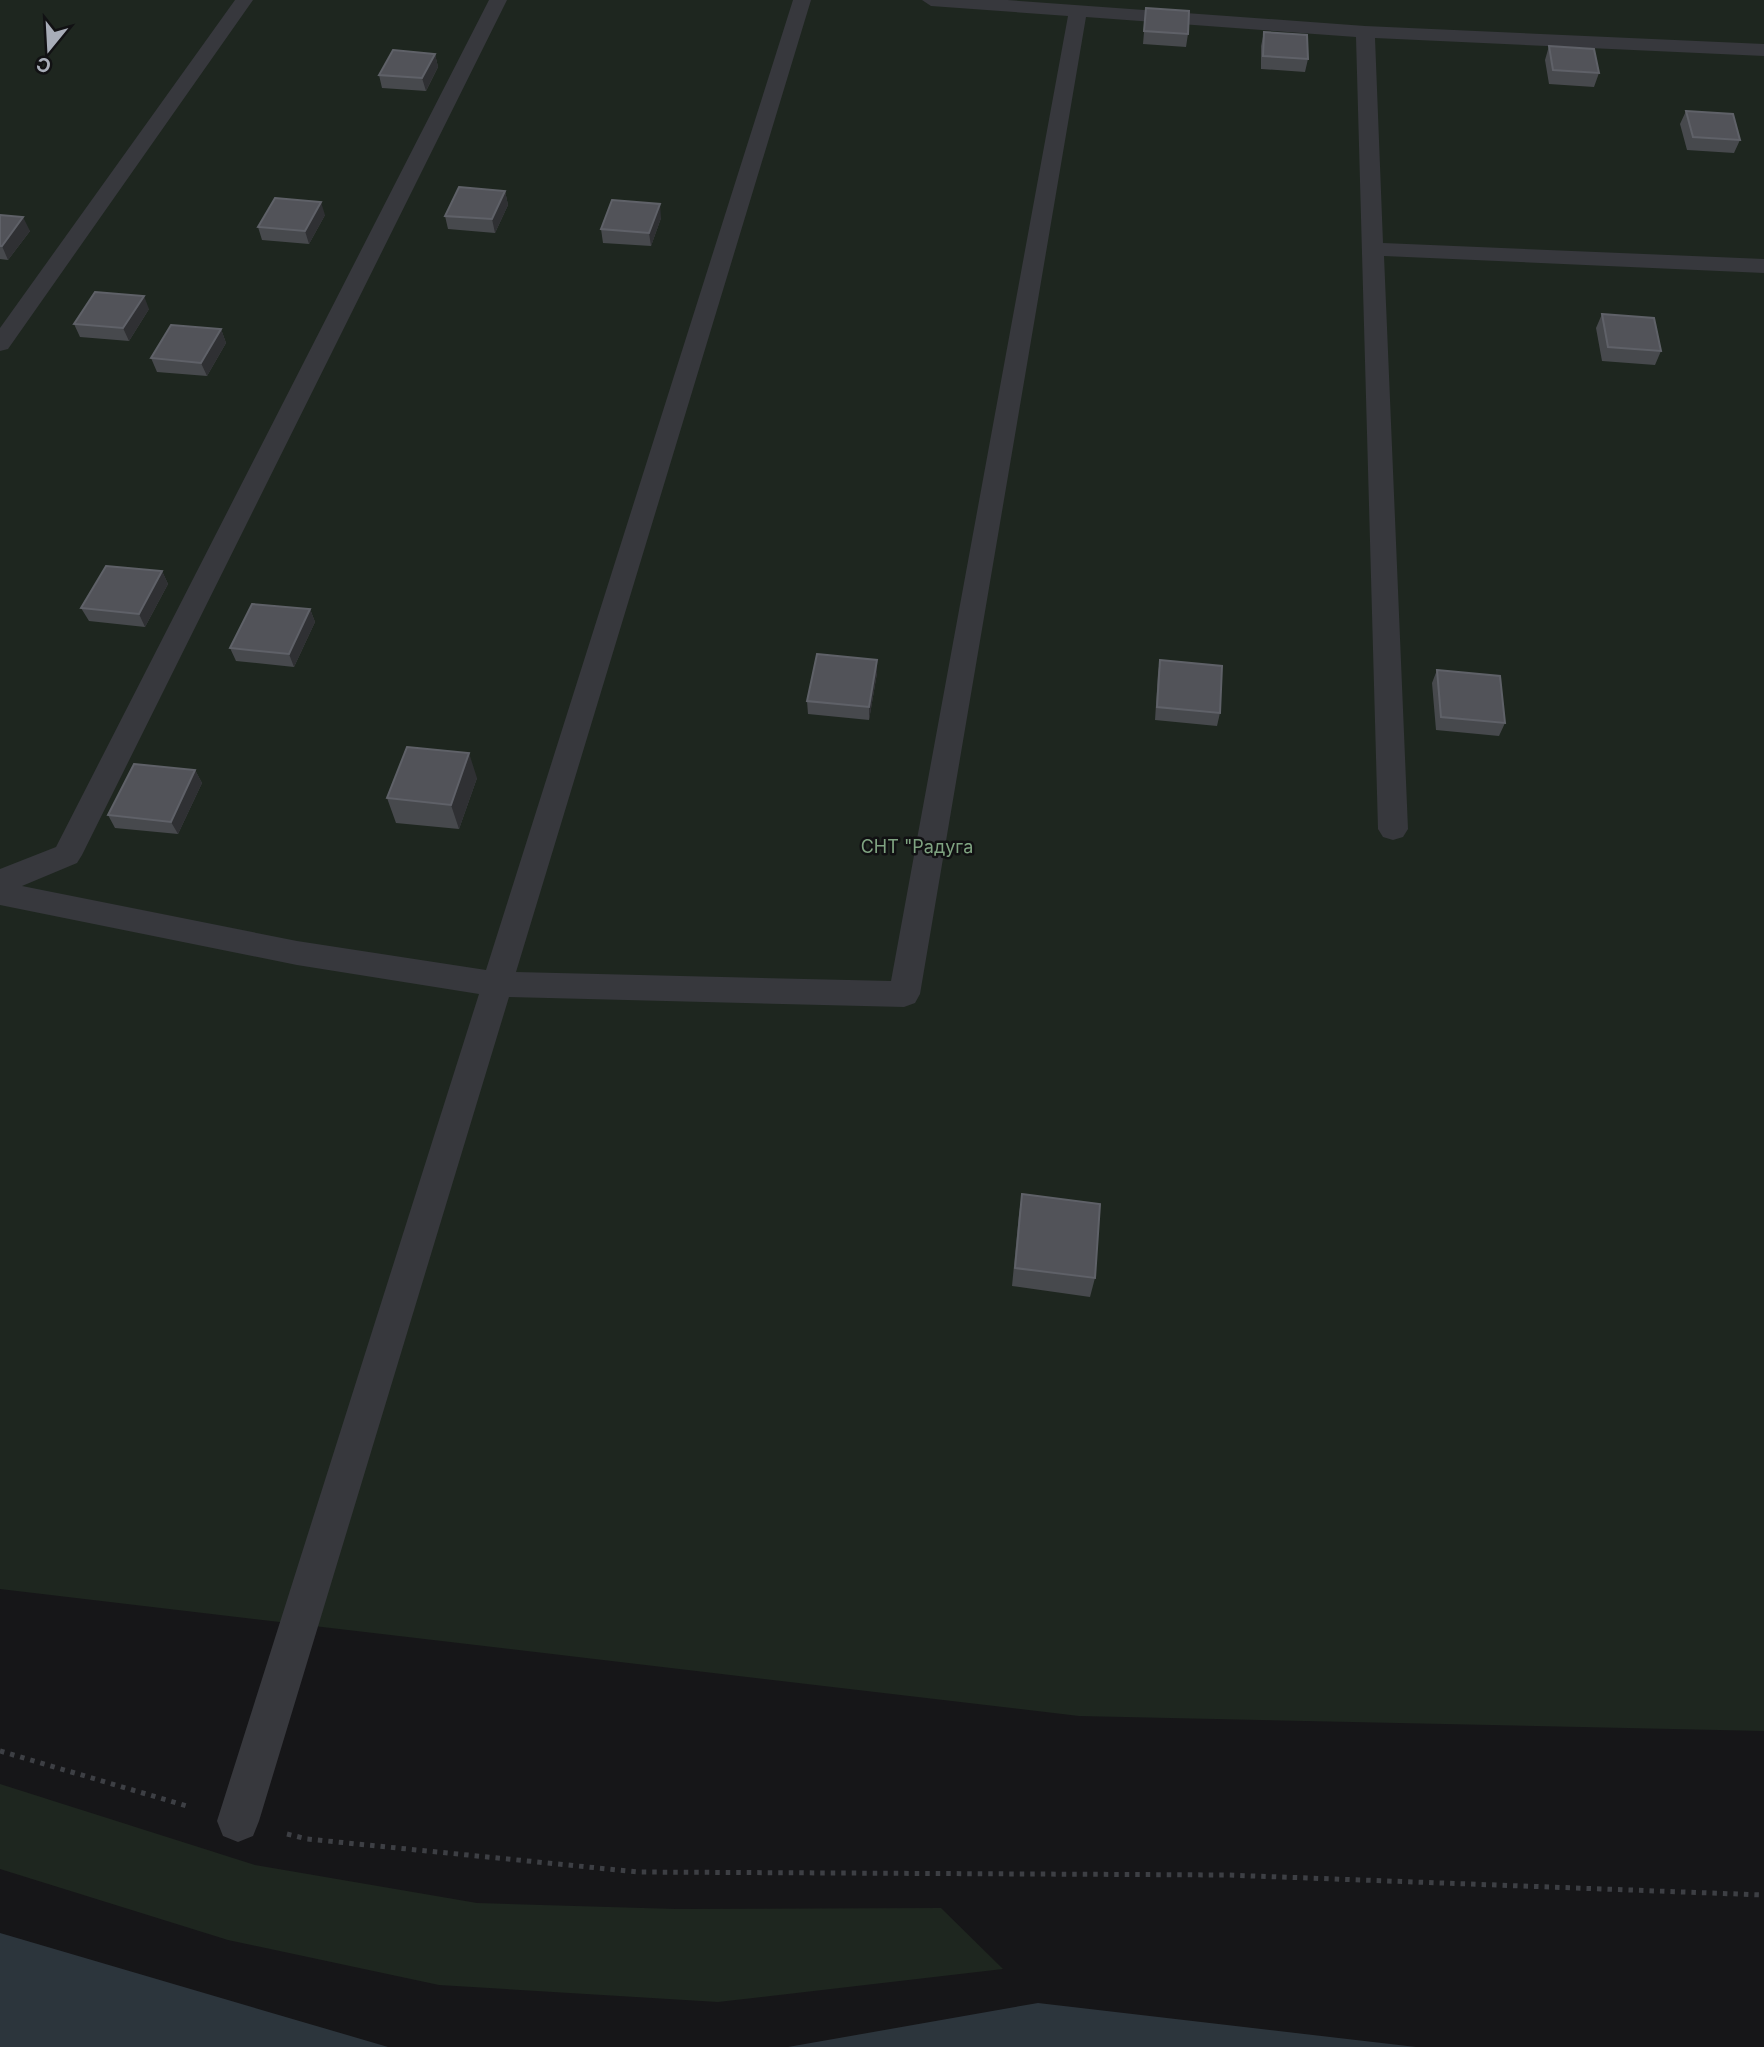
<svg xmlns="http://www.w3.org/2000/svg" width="1764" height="2047" font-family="Inter,sans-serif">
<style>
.green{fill:#1e261f}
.water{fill:#2c353c}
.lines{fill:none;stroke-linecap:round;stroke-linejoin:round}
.path{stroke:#3d3f44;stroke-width:5;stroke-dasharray:4.5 6;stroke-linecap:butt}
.service{fill:#37383d;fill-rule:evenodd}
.wall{fill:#47494d}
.shaded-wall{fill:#2f3033}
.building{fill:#525359;stroke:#5f6168;stroke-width:2}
.labels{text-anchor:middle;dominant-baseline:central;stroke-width:5;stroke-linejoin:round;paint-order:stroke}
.park-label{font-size:18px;fill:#7fa381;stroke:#111113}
</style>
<rect width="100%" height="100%" fill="#161618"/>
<path class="green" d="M0,0H1764V1731L1079,1716L0,1589Z
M0,1784L255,1865L477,1903L676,1909L941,1908L1003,1969L718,2002L439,1985L228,1940L0,1869Z"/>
<path class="water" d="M0,1933L388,2047H0Z
M1038,2003L1416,2047H788Z"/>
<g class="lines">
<path class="path" d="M0,1751L187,1806
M287,1834L307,1839L638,1872L1227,1875L1764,1895"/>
<path class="service" d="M235,0H253L8,349L0,351V328Z
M489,0H507L82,855L77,863L22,886L297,941L486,970L793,0H811L516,972L891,981L1068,16L931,6L922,0H1007L1365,26L1764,44V56L1375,38L1383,243L1764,259V273L1384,256L1408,829L1403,837L1393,840L1383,837L1378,829L1356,37L1086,17L920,994L915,1003L904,1007L509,997L259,1821L253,1836L238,1842L223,1836L217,1821L479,994L297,965L0,905V869L56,847Z"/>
</g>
<path class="wall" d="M1146,8L1188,34L1186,47L1143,44Z
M1264,32L1308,59L1305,72L1261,69V46Z
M1549,46L1599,73L1594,87L1549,84L1545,60Z
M435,54L438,67L426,91L382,88L379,75Z
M1686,111L1740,140L1734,153L1687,150L1680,124Z
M505,191L508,205L495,233L448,229L445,216Z
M0,215L30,231L8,260L0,259Z
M325,215L309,244L262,240L258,227Z
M661,218L651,246L603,243L601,229Z
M149,309L129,341L80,337L74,324Z
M1602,314L1661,351L1655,365L1602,361L1596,328Z
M221,329L226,343L207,376L157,372L151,358Z
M162,571L168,584L145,627L89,621L81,608Z
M310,609L315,622L294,667L236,661L230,648Z
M1160,660L1220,713L1217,726L1155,720L1158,673Z
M1437,670L1505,723L1499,736L1436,730L1432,683Z
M877,673L869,720L808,714L807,701Z
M195,770L202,783L178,834L115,828L108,815Z
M477,778L459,829L396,823L387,798Z
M1022,1194L1095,1278L1090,1297L1012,1286L1019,1214Z"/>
<path class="shaded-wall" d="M435,54L438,67L426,91L422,78Z
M505,191L508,205L495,233L492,219Z
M321,202L325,215L309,244L305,231Z
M660,204L661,218L651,246L649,233Z
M23,217L30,231L8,260L2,246Z
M144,296L149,309L129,341L123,328Z
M221,329L226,343L207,376L201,363Z
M162,571L168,584L145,627L139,614Z
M310,609L315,622L294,667L289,654Z
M877,660V673L869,720V707Z
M469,753L477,778L459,829L451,805Z
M195,770L202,783L178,834L171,822Z"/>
<path class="building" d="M1146,8L1189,11L1188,34L1144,31Z
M1264,32L1307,35L1308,59L1263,56Z
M1549,46L1594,49L1599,73L1553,70Z
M393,50L435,54L422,78L379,75Z
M1686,111L1733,114L1740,140L1693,137Z
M459,187L505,191L492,219L445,216Z
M275,198L321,202L305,231L258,227Z
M612,200L660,204L649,233L601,229Z
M0,215L23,217L2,246H0Z
M95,292L144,296L123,328L74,324Z
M1602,314L1654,318L1661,351L1608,347Z
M171,325L221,329L201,363L151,358Z
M106,566L162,571L139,614L81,608Z
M252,604L310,609L289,654L230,648Z
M817,654L877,660L869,707L807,701Z
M1160,660L1222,666L1220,713L1157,707Z
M1437,670L1500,676L1505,723L1441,717Z
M407,747L469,753L451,805L387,798Z
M134,764L195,770L171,822L108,815Z
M1022,1194L1100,1204L1095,1278L1015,1268Z"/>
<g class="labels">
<g class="park-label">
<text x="917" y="846">СНТ "Радуга</text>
</g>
</g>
<g transform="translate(49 49) rotate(198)" stroke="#111113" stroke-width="5" paint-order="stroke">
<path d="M0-5L12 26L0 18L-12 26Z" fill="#a8adb8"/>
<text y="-10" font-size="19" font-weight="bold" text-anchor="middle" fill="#a8adb8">С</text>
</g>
</svg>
